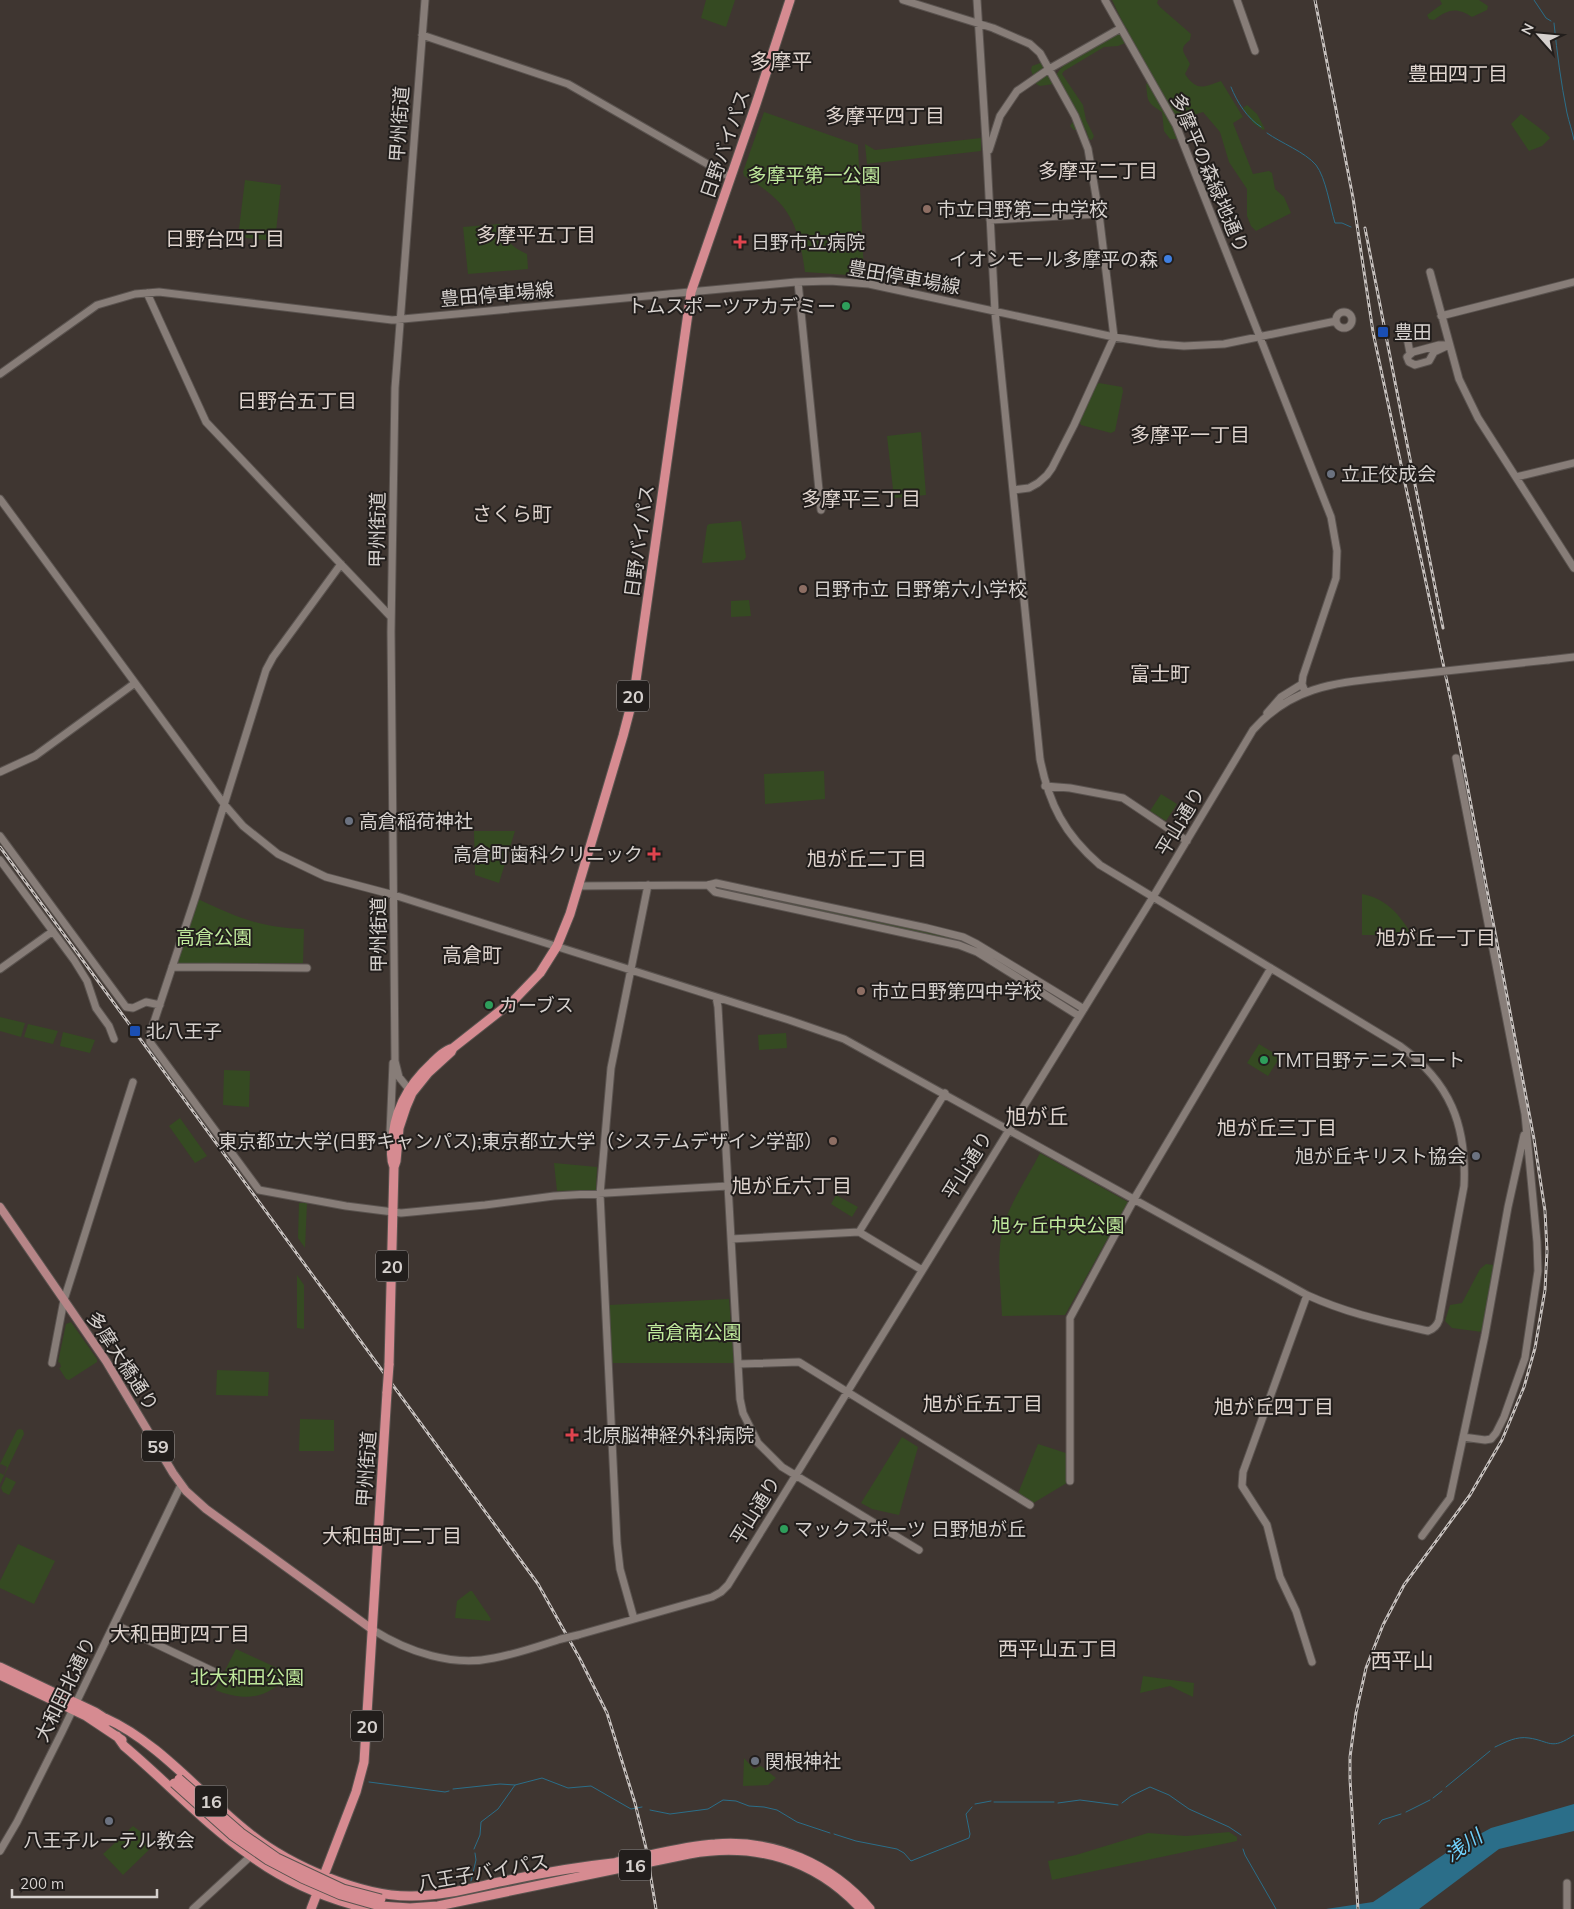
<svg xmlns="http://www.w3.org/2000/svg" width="1574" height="1909" font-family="Mulish,'Noto Sans JP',sans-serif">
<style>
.green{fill:#354a22}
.water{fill:#2b6e89}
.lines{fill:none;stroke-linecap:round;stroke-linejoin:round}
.stream{stroke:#2b6e89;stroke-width:1}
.secondary-casing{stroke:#5a534f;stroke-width:9}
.primary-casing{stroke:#5a534f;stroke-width:10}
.highway-casing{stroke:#5a534f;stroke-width:11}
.secondary{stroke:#877d78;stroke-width:7}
.primary{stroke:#b68587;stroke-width:8}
.highway{stroke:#d68b91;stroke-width:9}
.rail-casing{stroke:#c7c1be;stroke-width:3}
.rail{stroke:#221e1c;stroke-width:1;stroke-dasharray:4;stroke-linecap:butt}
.secondary-bridge-casing{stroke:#5a534f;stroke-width:9;stroke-linecap:butt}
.highway-bridge-casing{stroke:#5a534f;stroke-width:11;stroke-linecap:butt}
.secondary-bridge{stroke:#877d78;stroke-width:7}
.highway-bridge{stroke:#d68b91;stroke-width:9}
.education-dot{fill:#8d6e63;stroke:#221e1c;stroke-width:2}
.health-dot{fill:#e0444e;stroke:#221e1c;stroke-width:2}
.shop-dot{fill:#3f7fe0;stroke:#221e1c;stroke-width:2}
.leisure-dot{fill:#2e9e5b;stroke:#221e1c;stroke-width:2}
.transit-dot{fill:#1a4fb4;stroke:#221e1c;stroke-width:2}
.worship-dot{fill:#6b7280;stroke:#221e1c;stroke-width:2}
.labels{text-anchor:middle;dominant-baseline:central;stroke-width:4;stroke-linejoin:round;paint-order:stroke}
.shield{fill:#221e1c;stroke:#a09b99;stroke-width:1}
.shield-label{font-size:18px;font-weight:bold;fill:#d6d1ce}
.street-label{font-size:19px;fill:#d6d1ce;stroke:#221e1c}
.park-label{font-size:19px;fill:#bfe99c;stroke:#221e1c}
.poi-label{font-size:19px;fill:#d6d1ce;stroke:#221e1c;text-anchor:start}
.neighbourhood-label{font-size:20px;fill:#dfd4ce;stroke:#221e1c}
.water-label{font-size:20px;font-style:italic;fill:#70d1fc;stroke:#221e1c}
.quarter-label{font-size:21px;fill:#dfd4ce;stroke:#221e1c}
</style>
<rect width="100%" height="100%" fill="#3f3631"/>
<path class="green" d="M706,0H735L726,27L701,18Z
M1112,0H1158L1157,3L1160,7L1191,34L1190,40C1178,49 1184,52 1190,64L1185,74C1197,92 1204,87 1221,81L1243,117L1233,123L1253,174L1269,171L1272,173L1275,189L1284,197L1291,213L1256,231L1251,226L1247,216V189L1229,162L1220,132L1203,112L1181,119L1178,116L1174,118V127L1178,139H1170L1164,131L1162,112C1146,102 1148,101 1146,84L1152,80L1130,41L1118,46L1104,47L1064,71L1062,74L1083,105L1086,120L1094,136L1092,140L1089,139L1086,130H1074L1070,126L1077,116L1060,83L1040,86L1036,84L1031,70L1032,66L1043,62L1049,76H1056C1065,57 1100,43 1119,33L1123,36L1128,30L1124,25Z
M1440,0H1479L1488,6L1487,10L1472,17C1457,7 1448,9 1434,20L1429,19L1427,15L1442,4Z
M1247,105L1257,114L1265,129L1263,130L1253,123L1243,108Z
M764,112L858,145L864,274L862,276L805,272C798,222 789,202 744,176L743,172Z
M1521,114C1528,120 1547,132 1550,138L1542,146L1529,151L1511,124Z
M981,138V151L867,164L865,144L875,150Z
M245,180L281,185L275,241L238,237Z
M500,224C504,239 511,247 527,254L528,269L468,274L463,227Z
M1099,383L1122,387L1123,391L1115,431L1111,433L1081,425L1079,420L1096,385Z
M921,432L926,495L894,498L887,436Z
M741,521L746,557L744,560L703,563L702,562L707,526L709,524Z
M749,600L751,616L731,617V601Z
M824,771L825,799L765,804L764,774Z
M1161,794L1177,804L1166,821L1150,811Z
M474,831H515L499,883L475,875Z
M716,883L963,937L1084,1009L1079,1016L977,952L715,892L708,885Z
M1362,894C1387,899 1399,914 1412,935H1362Z
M198,899C236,917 261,928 304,929L303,963H177Z
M0,1017L25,1023L21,1037L0,1031Z
M28,1024L58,1031L53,1044L24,1037Z
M63,1032L95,1040L90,1053L60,1046Z
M786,1033L787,1048L759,1050L758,1035Z
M1259,1044L1280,1057L1268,1076L1247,1063Z
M224,1070L250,1071L249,1107L223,1105Z
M180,1118L207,1156L195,1163L169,1126Z
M1040,1153L1128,1202L1065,1315L1002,1316C1001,1289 996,1254 1003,1228C1010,1202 1028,1177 1040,1153Z
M554,1163L597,1167L596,1190L557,1191Z
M836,1195L858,1207L852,1217L831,1204Z
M299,1203H307L305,1248L298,1238Z
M1486,1264L1494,1265L1482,1332L1452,1328L1445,1321L1450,1305L1462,1303L1480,1269Z
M297,1275L304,1285V1329L297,1328Z
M729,1299L734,1363H612L609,1305Z
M71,1322L97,1359V1362L69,1380L66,1379L59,1368L61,1367L60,1363L58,1362L66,1324Z
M217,1370L269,1372L268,1396L216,1395Z
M300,1419L334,1420V1451H299Z
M20,1429L23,1430L24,1434L0,1484V1473L4,1475L7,1467L1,1464L0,1465V1464L17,1430Z
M902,1437L918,1447L899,1515L872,1509L861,1503Z
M1038,1444L1069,1454L1070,1481L1030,1505L1017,1496Z
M6,1477L16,1482L9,1495L3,1492L1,1488Z
M18,1544L55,1561L34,1604L0,1588V1581Z
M470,1591H472L491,1619L490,1621L455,1618L457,1601Z
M236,1649L290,1674C267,1699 246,1702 215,1690Z
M1143,1676L1194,1683L1193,1697L1170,1686L1140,1693Z
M744,1758L754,1769L761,1766L776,1778L768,1785L743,1786Z
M133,1826L156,1843L123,1875L103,1854Z
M1229,1832L1237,1837V1841L1052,1880L1048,1861L1076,1855L1148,1833L1186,1836Z"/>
<path class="water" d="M1574,1804V1831L1499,1849L1419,1909H1326L1373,1902L1449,1851L1491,1828Z"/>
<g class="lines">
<path class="stream" d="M1534,0L1546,18L1551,21
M1554,23C1557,53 1561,83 1567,113C1569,122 1572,130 1574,140
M1231,87C1237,102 1247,118 1261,127
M1267,133C1281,143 1305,152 1316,165C1326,178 1330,207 1335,223H1342L1351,227
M1495,1747C1506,1742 1516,1736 1529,1738C1550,1741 1551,1751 1574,1735
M369,1782L445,1792L449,1791
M1446,1787L1490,1751
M453,1789L500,1784L515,1785
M1433,1798L1442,1791
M994,1802H1054
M1058,1803L1080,1800L1118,1805
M1122,1803L1131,1796L1150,1787L1169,1795L1189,1809L1229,1827L1241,1835
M975,1804L991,1801
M650,1810L670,1814L708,1809L723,1800L736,1801L749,1806L764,1807L777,1810L797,1822L830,1833
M1406,1812L1430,1800
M1379,1824L1382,1820L1401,1814
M834,1834L856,1841L897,1849L904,1853L911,1861L969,1838L970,1834L966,1814L972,1807
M474,1849L480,1835L481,1822L498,1809L515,1785L542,1778L568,1788L591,1786L631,1809L642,1807
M1243,1849L1245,1855L1276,1909
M471,1881L476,1860L475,1853"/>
<defs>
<path id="secondary" d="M903,0L993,28L1030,44L1040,53L1075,116L1088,149L1099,214L1114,337L1074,425L1052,468L1047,475L1038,483L1029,488L1013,490
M1105,0L1176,125L1331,517L1337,551L1336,578L1303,676L1302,684L1305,692
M1237,0L1255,51
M422,35L568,84L730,177
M989,150L1000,116L1017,91L1049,69L1121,28
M990,220L1099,214
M1430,272L1459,379L1478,418L1574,568
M798,282L821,510
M147,293L206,422L391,617
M1336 320a8 8 0 1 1 16 0a8 8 0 1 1-16 0Z
M1441,316L1574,282
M1405,327L1410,353
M1439,345H1449L1434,352L1429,361L1415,365L1409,362L1407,357L1413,352Z
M0,374L97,305L135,294L159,292L392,320L796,282L830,281L869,284L1114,337L1159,344L1184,346L1224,344L1336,321
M1516,477L1574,463
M0,499L224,804L243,826L278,854L326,877L394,895L789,1020L844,1039L1307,1295C1349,1314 1384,1321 1428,1331C1434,1329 1437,1326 1439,1320L1464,1186C1467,1125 1450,1082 1400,1046L1100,865C1064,834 1049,804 1040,759L995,312L987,157L977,0
M341,564L273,657L266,670L196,895L150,1034V1042L259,1190L346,1206L401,1213L485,1205L554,1196L728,1186
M1548,660L1574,657
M1267,713L1281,697L1302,684
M1456,758L1525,1114L1537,1242L1538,1271L1525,1358L1504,1417L1496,1433L1491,1439L1485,1440L1463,1437
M0,772L35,756L135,683
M1045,786L1070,788L1123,798L1187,841
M0,836L126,1007L133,1008L146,1002L160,1005
M0,860L74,960L87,981L96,1008L109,1026L114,1039
M708,885L715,892L959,945L977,952L1079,1016
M578,886L708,885L716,883L927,928L963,937L977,944L1084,1009
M172,967L307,968
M0,969L53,931
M716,997L718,1007L740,1399L743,1413L758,1443L782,1467L919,1550
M412,1093L399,1077L395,1061L391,632L395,388L425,0
M390,1134L393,1063
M859,1232L945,1093
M731,1239L859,1232L922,1270
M1307,1295L1243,1472L1242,1486L1267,1525L1280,1577L1296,1611L1312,1662
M52,1363L64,1300L133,1082
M738,1364L799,1362L1030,1505
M1070,1481V1318L1137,1194L1271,968
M1422,1536L1450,1498L1485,1335L1508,1207L1524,1135
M634,1619L620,1569L617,1543L600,1194L611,1068L648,885
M114,1624L219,1674
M373,1630C408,1652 453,1667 494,1658C517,1654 539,1646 561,1639
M578,1635L712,1597L721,1592L728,1585L1153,897L1253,730C1292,686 1335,683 1390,677
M0,1851L17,1822L62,1732L181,1485
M193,1909L254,1853
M1567,1909V1883"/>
<path id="primary" d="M0,1207L106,1361L173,1473L186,1491L206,1509L373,1630"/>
<path id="highway" d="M453,1048L514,1000L540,973L557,946L570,914L623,736L634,694L691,292L756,104L790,0
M389,1365L394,1167L396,1161L399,1128L406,1107L412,1093L428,1073L451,1052L453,1048C445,1050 438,1057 432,1063C406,1087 393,1113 392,1148C391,1155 391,1160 394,1167
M0,1667L95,1712L109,1721
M0,1675L86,1716L122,1740
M105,1718C159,1742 202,1796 249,1833C289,1865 361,1897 412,1896C445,1896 478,1886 509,1880C546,1872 584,1866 621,1862
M117,1736L124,1746C167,1782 205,1824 251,1856C285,1881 328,1899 369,1909
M617,1862C649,1856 682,1846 715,1844C774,1839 832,1864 870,1909
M380,1906L410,1908L438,1906L689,1854C755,1842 815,1859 861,1909
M311,1909L356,1792L364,1762L387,1392"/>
</defs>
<use href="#secondary" class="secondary-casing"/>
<use href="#primary" class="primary-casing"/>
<use href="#highway" class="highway-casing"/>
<use href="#secondary" class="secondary"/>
<use href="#primary" class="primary"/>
<use href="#highway" class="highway"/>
<defs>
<path id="rail" d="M1315,0L1353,198L1373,332L1454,715L1534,1139L1545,1211L1547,1251L1545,1290L1535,1348L1524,1387L1502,1440L1470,1495L1404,1585L1383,1625L1366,1668L1356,1713L1350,1757V1779L1358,1909
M1365,228L1443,628
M0,847L538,1584L580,1659L607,1713L635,1803L646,1848L656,1909"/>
</defs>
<use href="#rail" class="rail-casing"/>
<use href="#rail" class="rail"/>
<defs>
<path id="secondary-bridge" d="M1390,677L1548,660
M561,1639L578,1635"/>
<path id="highway-bridge" d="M387,1392L389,1365
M179,1779L241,1833L277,1858L343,1889L381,1899
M174,1783L232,1835L268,1860L302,1878L341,1895L380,1906"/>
</defs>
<use href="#secondary-bridge" class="secondary-bridge-casing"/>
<use href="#highway-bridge" class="highway-bridge-casing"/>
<use href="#secondary-bridge" class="secondary-bridge"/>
<use href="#highway-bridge" class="highway-bridge"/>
</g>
<g class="education-dot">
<circle cx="927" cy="209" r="5"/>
<circle cx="803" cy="589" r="5"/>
<circle cx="861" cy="991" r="5"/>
<circle cx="833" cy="1141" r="5"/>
</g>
<g class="health-dot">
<path d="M737.5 234.5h5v5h5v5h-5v5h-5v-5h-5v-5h5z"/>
<path d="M651.5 846.5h5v5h5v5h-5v5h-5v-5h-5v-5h5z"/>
<path d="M569.5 1427.5h5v5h5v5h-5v5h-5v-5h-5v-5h5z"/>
</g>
<circle class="shop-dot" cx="1168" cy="259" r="5"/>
<g class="leisure-dot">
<circle cx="846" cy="306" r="5"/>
<circle cx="489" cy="1005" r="5"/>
<circle cx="1264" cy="1060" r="5"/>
<circle cx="784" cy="1529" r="5"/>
</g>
<g class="transit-dot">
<rect x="1377" y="326" width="12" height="12" rx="2.5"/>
<rect x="129" y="1025" width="12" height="12" rx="2.5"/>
</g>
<g class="worship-dot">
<circle cx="1331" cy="474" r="5"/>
<circle cx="349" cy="821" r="5"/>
<circle cx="1476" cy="1156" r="5"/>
<circle cx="755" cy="1761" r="5"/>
<circle cx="109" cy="1821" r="5"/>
</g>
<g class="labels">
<g class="shield">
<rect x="617" y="680.5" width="32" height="31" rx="4"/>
<rect x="376" y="1250.5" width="32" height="31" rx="4"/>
<rect x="142" y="1430.5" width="32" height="31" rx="4"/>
<rect x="351" y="1710.5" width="32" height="31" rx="4"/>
<rect x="195" y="1785.5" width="32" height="31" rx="4"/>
<rect x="619" y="1849.5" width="32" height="31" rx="4"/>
</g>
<g class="shield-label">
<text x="633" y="696">20</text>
<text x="392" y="1266">20</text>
<text x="158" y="1446">59</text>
<text x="367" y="1726">20</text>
<text x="211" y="1801">16</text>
<text x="635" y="1865">16</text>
</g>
<g class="street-label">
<text transform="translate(399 124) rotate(-86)">甲州街道</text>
<text transform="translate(725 144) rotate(-71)">日野バイパス</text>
<text transform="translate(1210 173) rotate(67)">多摩平の森緑地通り</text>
<text transform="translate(904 277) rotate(10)">豊田停車場線</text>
<text transform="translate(497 294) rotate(-5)">豊田停車場線</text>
<text transform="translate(377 530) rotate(-89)">甲州街道</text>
<text transform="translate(639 541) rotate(-82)">日野バイパス</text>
<text transform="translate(1180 821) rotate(-59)">平山通り</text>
<text transform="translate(378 935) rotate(-90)">甲州街道</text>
<text transform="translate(967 1165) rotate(-58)">平山通り</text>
<text transform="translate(123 1361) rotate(57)">多摩大橋通り</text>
<text transform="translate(366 1469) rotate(-86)">甲州街道</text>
<text transform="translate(755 1510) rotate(-58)">平山通り</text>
<text transform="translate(65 1689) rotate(-64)">大和田北通り</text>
<text transform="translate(483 1872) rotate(-10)">八王子バイパス</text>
</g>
<g class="park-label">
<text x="814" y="175">多摩平第一公園</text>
<text x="214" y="937">高倉公園</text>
<text x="1058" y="1225">旭ヶ丘中央公園</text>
<text x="694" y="1332">高倉南公園</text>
<text x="247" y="1677">北大和田公園</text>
</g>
<g class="poi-label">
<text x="937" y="209">市立日野第二中学校</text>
<text x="751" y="242">日野市立病院</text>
<text x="1158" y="259" text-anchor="end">イオンモール多摩平の森</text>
<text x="836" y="306" text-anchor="end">トムスポーツアカデミー</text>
<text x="1394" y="332">豊田</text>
<text x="1341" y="474">立正佼成会</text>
<text x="813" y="589">日野市立 日野第六小学校</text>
<text x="359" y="821">高倉稲荷神社</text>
<text x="643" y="854" text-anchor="end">高倉町歯科クリニック</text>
<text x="871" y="991">市立日野第四中学校</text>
<text x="499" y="1005">カーブス</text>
<text x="146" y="1031">北八王子</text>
<text x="1274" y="1060">TMT日野テニスコート</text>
<text x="823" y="1141" text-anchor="end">東京都立大学(日野キャンパス);東京都立大学（システムデザイン学部）</text>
<text x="1466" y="1156" text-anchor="end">旭が丘キリスト協会</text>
<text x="583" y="1435">北原脳神経外科病院</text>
<text x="794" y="1529">マックスポーツ 日野旭が丘</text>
<text x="765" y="1761">関根神社</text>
<text x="109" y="1840" text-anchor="middle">八王子ルーテル教会</text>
</g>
<g class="neighbourhood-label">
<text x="1458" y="73">豊田四丁目</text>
<text x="885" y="115">多摩平四丁目</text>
<text x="1098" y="170">多摩平二丁目</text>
<text x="536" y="234">多摩平五丁目</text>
<text x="225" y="238">日野台四丁目</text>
<text x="297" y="400">日野台五丁目</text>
<text x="1190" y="434">多摩平一丁目</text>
<text x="861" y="498">多摩平三丁目</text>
<text x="512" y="513">さくら町</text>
<text x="1160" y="673">富士町</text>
<text x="867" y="858">旭が丘二丁目</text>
<text x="1436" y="937">旭が丘一丁目</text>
<text x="472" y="954">高倉町</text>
<text x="1277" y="1127">旭が丘三丁目</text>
<text x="792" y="1185">旭が丘六丁目</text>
<text x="983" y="1403">旭が丘五丁目</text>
<text x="1274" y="1406">旭が丘四丁目</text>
<text x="392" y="1535">大和田町二丁目</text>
<text x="180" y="1633">大和田町四丁目</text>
<text x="1058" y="1648">西平山五丁目</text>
</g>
<g class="water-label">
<text transform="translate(1463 1845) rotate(-34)">浅川</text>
</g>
<g class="quarter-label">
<text x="781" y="61">多摩平</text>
<text x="1037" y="1116">旭が丘</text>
<text x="1402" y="1660">西平山</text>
</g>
</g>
<g transform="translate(1539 35) rotate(297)" stroke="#221e1c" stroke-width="4" paint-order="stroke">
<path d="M0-4L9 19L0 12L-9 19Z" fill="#d6d1ce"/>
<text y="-8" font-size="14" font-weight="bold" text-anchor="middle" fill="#d6d1ce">N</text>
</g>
<path d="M12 1889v8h145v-8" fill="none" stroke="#d6d1ce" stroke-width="2.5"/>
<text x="20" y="1889" font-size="15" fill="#d6d1ce" stroke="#221e1c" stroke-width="4" paint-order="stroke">200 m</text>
</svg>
